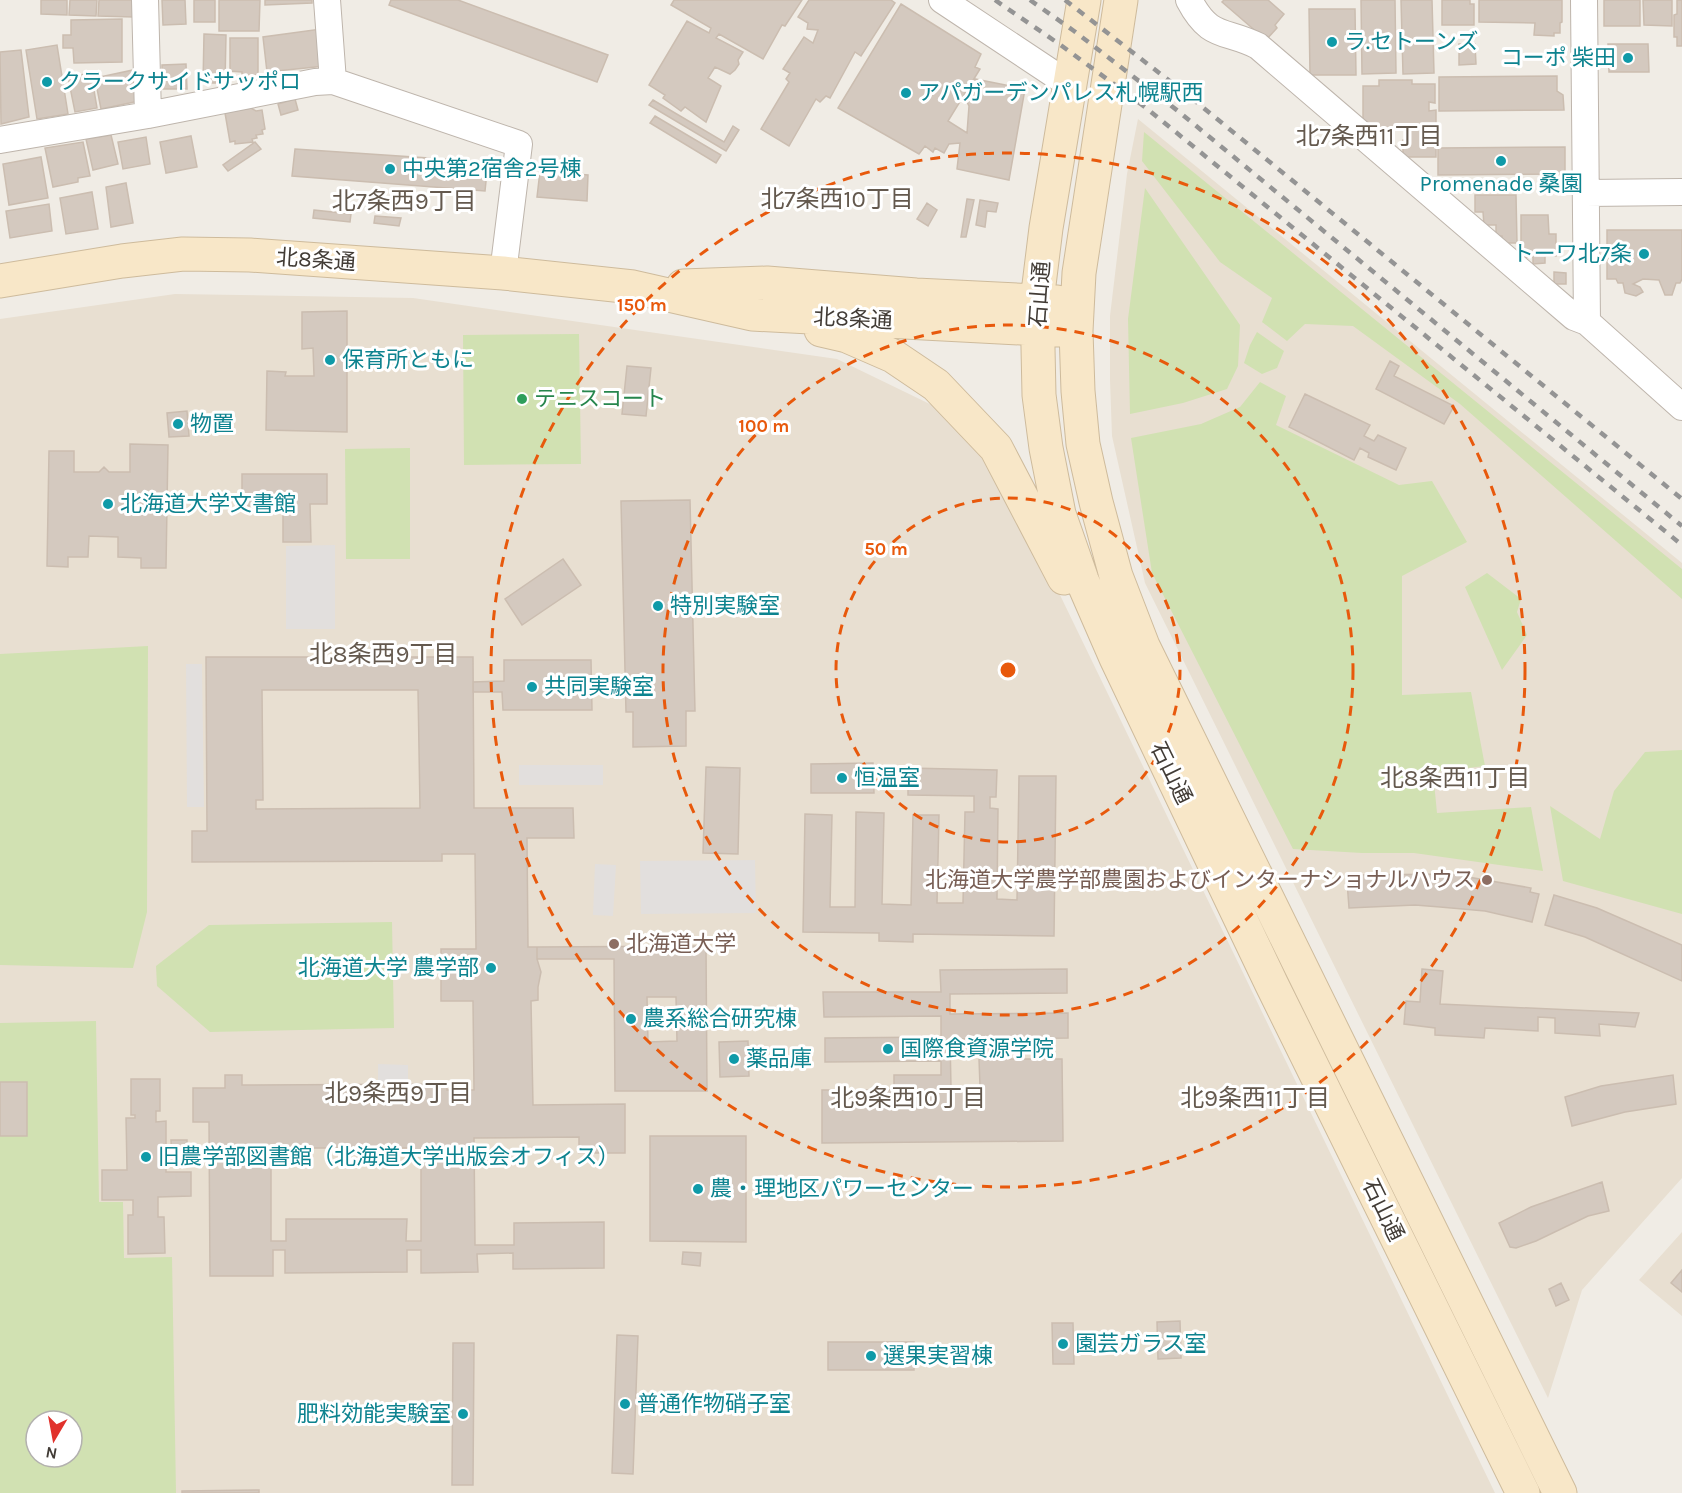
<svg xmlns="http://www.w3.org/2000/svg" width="1682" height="1493" font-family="Karla,'Noto Sans JP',sans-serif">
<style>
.education{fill:#e8dfd1;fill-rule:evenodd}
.green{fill:#d1e1b2;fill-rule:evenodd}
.parking{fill:#e2dfdd}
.building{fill:#d4c9bf;stroke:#cbbdb0;stroke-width:1.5;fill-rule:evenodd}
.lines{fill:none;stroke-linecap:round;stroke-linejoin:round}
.street-casing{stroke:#beb5ac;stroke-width:28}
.secondary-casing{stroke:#cebb9c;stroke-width:35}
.street{stroke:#fff;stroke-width:26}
.secondary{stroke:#f8e7c8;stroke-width:33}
.rail{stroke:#949494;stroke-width:4.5;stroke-dasharray:8 8;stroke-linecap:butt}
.ring{fill:none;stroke:#e8590c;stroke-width:3;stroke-dasharray:10 8}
.culture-dot{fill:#0f9aa8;stroke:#fff;stroke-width:2}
.leisure-dot{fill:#2e9e5b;stroke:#fff;stroke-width:2}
.education-dot{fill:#8d6e63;stroke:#fff;stroke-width:2}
.labels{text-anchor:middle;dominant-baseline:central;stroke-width:6;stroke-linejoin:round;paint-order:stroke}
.culture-label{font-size:22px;fill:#0d838f;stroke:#fff;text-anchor:start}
.street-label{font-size:22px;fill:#423c36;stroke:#fff}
.leisure-label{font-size:22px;fill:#27864d;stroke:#fff;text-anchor:start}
.education-label{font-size:22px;fill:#785e54;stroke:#fff;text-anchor:end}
.neighbourhood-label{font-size:24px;fill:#64594e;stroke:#fff}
.centre{fill:#e8590c;stroke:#fff;stroke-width:3}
.ring-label{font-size:18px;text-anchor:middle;font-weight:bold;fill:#e8590c;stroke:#fff;stroke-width:6;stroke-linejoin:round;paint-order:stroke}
</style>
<rect width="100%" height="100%" fill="#f0ece5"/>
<path class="education" d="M1138,119L1682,563V1178L1582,1290L1548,1398L1145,583L1112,436L1110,380V316L1127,174Z
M175,294L413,298L837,359L938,408L998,467L1495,1493H0V319ZM36,1421H72V1457H36Z
M1682,1232V1316L1639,1280Z"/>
<path class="green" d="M1144,132L1682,569V599L1460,404L1353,326L1305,324L1287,341L1262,322L1272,298L1220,262L1142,161Z
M1145,188L1240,325L1238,366L1227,389L1183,403L1130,414L1128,319Z
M1257,332L1284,351L1277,368L1262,374L1244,363L1250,345Z
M579,334L581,464L464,465L463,335Z
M1260,382L1286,396L1276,425L1399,485L1432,481L1467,542L1402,576V695L1471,692L1485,766L1433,772L1437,813L1531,807L1543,871L1414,853H1362L1293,849L1152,573L1131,438L1201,424L1240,407Z
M410,448V559H346L345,449Z
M1487,573L1521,599L1517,612L1527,635L1502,670L1465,587Z
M148,646L147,912L133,968L0,965V654Z
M1682,750V914L1563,881L1550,806L1600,839L1614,791L1645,752Z
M392,922L394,1028L210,1032L157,986L156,966L209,925Z
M96,1021L99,1202H123L124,1258L172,1257L176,1493H0V1023ZM36,1421H72V1457H36Z"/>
<path class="parking" d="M335,545V629H286V546Z
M186,664H202L204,807H187Z
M519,765H603V785H519Z
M755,860L756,913L641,914L640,861Z
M595,864L616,865L613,916L593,915Z
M378,1064L408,1065V1084H378Z"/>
<path class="building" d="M41,0H67V15L41,14Z
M70,0H97L96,16L69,15Z
M99,0H135L134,17L98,16Z
M162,0H185L186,24L163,25Z
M194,0H215V22H194Z
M219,0H260L259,31H219Z
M265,0H312V3L265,5Z
M391,0H458L608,55L597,82L389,5Z
M674,0H802L785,26L782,25L763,59L719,34L716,38L743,52L738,60L739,64L735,70L730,74L715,67L708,78L721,86L706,122L685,107L681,111L663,98L665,95L649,85L687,21L709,33L711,28L671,5Z
M809,0H891L895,3L861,56L855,52L830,98L826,96L820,102L816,99L789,146L761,129L789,82L786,79L790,73L783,69L804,37L813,43L818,30L807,29L808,23L798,17Z
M1224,0H1268L1284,14L1275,25L1277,28L1266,40L1222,2Z
M1361,0H1395L1396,73L1362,74Z
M1401,0H1432L1434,73L1403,74Z
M1442,0H1470V4H1474V25H1442Z
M1479,0H1562V22L1560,23V33H1554V36L1534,35L1535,23L1479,22Z
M1604,0H1640V26H1604Z
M1643,0H1672V26L1644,25Z
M1677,0H1682V46H1677V37H1674V15L1677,14Z
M901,4L981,54L975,67L980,69L948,121L967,133L969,106L966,100L974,98L975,79L1025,89L1009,180L957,169L960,143L949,144L944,153L935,148L933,152L925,146L919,154L838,108Z
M1309,9H1355L1356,75H1310Z
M122,19V62L74,63L73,48H63V35H71V20Z
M321,29L325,66L267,72L263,37Z
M204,34L226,35L225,83H203Z
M230,38H258V75H242V72L230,71Z
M1459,44H1475L1476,64L1459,65Z
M1608,44H1648L1649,72H1609Z
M57,45L68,114L37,119L26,50Z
M21,50L29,117L1,124L0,52Z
M186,64L187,89H162V65Z
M133,70L139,101L101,109L95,78Z
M91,73L97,108L75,112L68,77Z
M1557,76V91L1563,95L1564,110L1439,111V77Z
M1379,80H1412V84H1435V103L1429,102V111L1436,110V157H1403V140H1410V127L1369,128L1363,122V86H1379Z
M295,99L298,110L281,115L278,104Z
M653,100L724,142L733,126L739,130L726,151L649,105Z
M251,108L256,111L262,110L265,129L262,130L263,134L256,135L257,138L252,139L253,142L235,144V141L230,142L225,113Z
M655,116L721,155L716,163L650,123Z
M111,135L118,164L93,170L86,139Z
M191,136L197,167L166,173L160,142Z
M146,137L150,164L123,169L118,142Z
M83,142L90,176L78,178V182L53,187L45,148Z
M255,142L261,149L228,171L223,165Z
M1565,147V174L1438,175V148Z
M295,149L488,162L485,191L292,176Z
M41,157L48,198L9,205L3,164Z
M540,171L588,175L587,201L537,197Z
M126,183L133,223L111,227L106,187Z
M92,192L98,229L66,234L60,198Z
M1475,195H1516L1517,243H1503L1502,236H1496V225H1484L1483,212H1475Z
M967,199L974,200L966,237H961Z
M980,200L998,203L996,212L987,211L985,227L976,225Z
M927,203L937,210L928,226L917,219Z
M49,204L52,231L10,238L6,211Z
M314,210L351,214L350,222L313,218Z
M1521,215H1548L1549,234H1556V256H1545V263L1533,264V257L1521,258Z
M375,216L401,218L399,226L374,223Z
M1607,230H1682V279L1680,283H1676L1672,295H1665L1659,280L1643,279L1633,284L1640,287L1643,292L1636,296L1625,293L1623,283H1618L1616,279H1607Z
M1554,272L1566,273V284H1554Z
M347,311V432L266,430L267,371L286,372L285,376H314L313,348L302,349V312Z
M1390,361L1399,366L1394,376L1454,406L1444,424L1376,389Z
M627,366L651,368L646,416L622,414Z
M1305,394L1370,425L1364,436L1374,441L1378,435L1406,448L1396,470L1368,457L1369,453L1360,448L1354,460L1289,427Z
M187,411L189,436L169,437L167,413Z
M130,444L168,445L166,568H141V558L118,557V537L89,536L88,557H68V567L47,566L49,451H74V472H99L104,467L109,472H130Z
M242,474H327V504H310L311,542H283V506H242Z
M690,500L695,711H686V746L633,747V712H626L621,501Z
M563,559L581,585L522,625L505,599Z
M206,657H473L474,808H573L574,838H527L528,947H537V959L541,972L538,987V1000L531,1001L533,1105L625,1104V1153H579V1137L474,1138L475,1245H514V1223L604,1222V1268L513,1269V1253L477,1254L478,1272L421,1273V1250H407V1272L285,1273V1250H273V1276H210L209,1122H193V1088H225V1075H242V1085L447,1084V1090H474L473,1001H441V949H476L475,854H442V861L192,862V831H207ZM262,690H418L420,808L256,809V800H263ZM271,1148H410V1154H421V1241H406L407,1219H286V1241H271Z
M504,660H591L592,710H503L502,692H473V682L504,681Z
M873,763L874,793H811V764Z
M706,767L740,768L738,854L703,853Z
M908,768L997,770L996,797H990V808L998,809L997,899L1017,900L1019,776H1056L1054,936L913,934V942L879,941V933L803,932L805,814L832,815L830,907H855L856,812L884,813L882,904L911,905L913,815H939L937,903H963L965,812H974V796L908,795Z
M1451,874L1531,888L1530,892L1539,894L1532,922L1485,911L1440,907L1415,905L1349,908L1347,881L1353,875Z
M1554,895L1597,908L1682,945V981L1585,937L1545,925Z
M706,946L707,1091H615L614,959H537V947ZM647,997H676L677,1041L648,1042Z
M1067,969V993L950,994V1014L1068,1013V1038L950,1039L951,1087L980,1086L979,1059H1062L1063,1141L822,1143V1090H894V1075H941V1061L825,1062V1038L941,1037V1016L824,1017L823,992H941L940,970Z
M1422,969L1443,971L1440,1004L1639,1013L1635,1027L1599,1024L1600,1036L1555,1033V1018L1538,1017V1031L1485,1028L1484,1038L1435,1035V1028L1404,1024L1406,1001L1420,1002Z
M748,1041L749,1076L720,1077L719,1042Z
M1673,1075L1676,1104L1625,1112L1572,1126L1565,1097L1601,1086Z
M131,1079H160V1111H156V1122L166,1121V1172H191V1196L158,1197V1217H164L165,1253L128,1254V1215H133V1200H102V1170H127L126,1118H135V1115H131Z
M0,1082H27V1136H0Z
M650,1136H746V1242L650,1241Z
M171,1140H187V1161H172Z
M1602,1182L1609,1211L1588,1216L1536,1241L1516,1248L1510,1247L1499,1223L1531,1207Z
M683,1252L701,1253L700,1266L682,1264Z
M1682,1270V1292L1671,1283Z
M1561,1283L1569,1300L1556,1306L1549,1289Z
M1180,1321L1181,1358L1158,1359L1157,1322Z
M1052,1323H1073L1074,1364H1053Z
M617,1335L638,1336L633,1474L612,1473Z
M828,1342H914V1370H828Z
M453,1343H474L473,1485H452Z
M259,1490V1493H182V1491Z"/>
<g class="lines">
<defs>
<path id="street" d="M145,0L148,115
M327,0L333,81
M942,0L1070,85
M1189,0C1210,40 1224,29 1258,46L1574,317L1587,322L1682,407
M1584,0L1587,322
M0,140L148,115L315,82L333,81L519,144L503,273
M1586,193L1682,192"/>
<path id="secondary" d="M1084,0L1046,228L1037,301L1039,395L1046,448L1059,514L1082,580L1116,658L1272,985L1523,1493
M1121,0L1079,273L1076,331L1078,391L1083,444L1096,502L1116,576L1143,646L1560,1493
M0,281L122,261L183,254L250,255L503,273L633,287L752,314L1059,330
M683,286L767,283L916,295L1057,302
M821,330L847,336L893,356L936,385L996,448L1064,578"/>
</defs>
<use href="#street" class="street-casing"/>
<use href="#secondary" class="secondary-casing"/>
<use href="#street" class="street"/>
<use href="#secondary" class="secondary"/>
<path class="rail" d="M995,0L1062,46L1145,107L1682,545
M1030,0L1074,31L1178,111L1682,526
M1065,0L1189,96L1682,499"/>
</g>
<g class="ring">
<circle cx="1008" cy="670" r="172"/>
<circle cx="1008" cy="670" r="345"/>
<circle cx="1008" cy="670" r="517"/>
</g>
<g class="culture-dot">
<circle cx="1332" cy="42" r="6"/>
<circle cx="1628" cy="58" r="6"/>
<circle cx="47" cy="82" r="6"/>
<circle cx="906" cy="93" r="6"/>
<circle cx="1501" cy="161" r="6"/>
<circle cx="390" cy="169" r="6"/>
<circle cx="1644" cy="254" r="6"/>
<circle cx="330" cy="360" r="6"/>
<circle cx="178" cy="424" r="6"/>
<circle cx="108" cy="504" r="6"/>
<circle cx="658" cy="606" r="6"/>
<circle cx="532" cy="687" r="6"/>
<circle cx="842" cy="778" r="6"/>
<circle cx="491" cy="968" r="6"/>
<circle cx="631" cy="1019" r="6"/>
<circle cx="888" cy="1049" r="6"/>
<circle cx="734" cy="1059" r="6"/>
<circle cx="146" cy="1157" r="6"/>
<circle cx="698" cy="1189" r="6"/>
<circle cx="1063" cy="1344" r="6"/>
<circle cx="871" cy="1356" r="6"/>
<circle cx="625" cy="1404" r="6"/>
<circle cx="463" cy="1414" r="6"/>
</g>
<circle class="leisure-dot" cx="522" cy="399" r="6"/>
<g class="education-dot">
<circle cx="1487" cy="880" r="6"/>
<circle cx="614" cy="944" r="6"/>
</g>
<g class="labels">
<g class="culture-label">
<text x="1344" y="42">ラ.セトーンズ</text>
<text x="1616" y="58" text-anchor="end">コーポ 柴田</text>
<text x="59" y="82">クラークサイドサッポロ</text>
<text x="918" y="93">アパガーデンパレス札幌駅西</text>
<text x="402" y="169">中央第2宿舎2号棟</text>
<text x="1501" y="184" text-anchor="middle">Promenade 桑園</text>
<text x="1632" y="254" text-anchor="end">トーワ北7条</text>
<text x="342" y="360">保育所ともに</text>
<text x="190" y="424">物置</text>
<text x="120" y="504">北海道大学文書館</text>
<text x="670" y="606">特別実験室</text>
<text x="544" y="687">共同実験室</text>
<text x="854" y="778">恒温室</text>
<text x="479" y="968" text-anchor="end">北海道大学 農学部</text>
<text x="643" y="1019">農系総合研究棟</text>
<text x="900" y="1049">国際食資源学院</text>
<text x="746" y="1059">薬品庫</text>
<text x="158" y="1157">旧農学部図書館（北海道大学出版会オフィス）</text>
<text x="710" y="1189">農・理地区パワーセンター</text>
<text x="1075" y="1344">園芸ガラス室</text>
<text x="883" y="1356">選果実習棟</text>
<text x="637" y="1404">普通作物硝子室</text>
<text x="451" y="1414" text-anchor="end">肥料効能実験室</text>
</g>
<g class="street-label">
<text transform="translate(316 260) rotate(4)">北8条通</text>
<text transform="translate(1040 294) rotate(-86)">石山通</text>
<text transform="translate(853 319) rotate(3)">北8条通</text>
<text transform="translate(1171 773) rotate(64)">石山通</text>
<text transform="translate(1383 1210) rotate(64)">石山通</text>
</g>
<g class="leisure-label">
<text x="534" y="399">テニスコート</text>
</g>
<g class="education-label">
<text x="1475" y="880">北海道大学農学部農園およびインターナショナルハウス</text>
<text x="626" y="944" text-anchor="start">北海道大学</text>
</g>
<g class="neighbourhood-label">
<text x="1369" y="136">北7条西11丁目</text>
<text x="837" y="199">北7条西10丁目</text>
<text x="404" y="201">北7条西9丁目</text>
<text x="383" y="654">北8条西9丁目</text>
<text x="1455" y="778">北8条西11丁目</text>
<text x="398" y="1093">北9条西9丁目</text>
<text x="908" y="1098">北9条西10丁目</text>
<text x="1255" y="1098">北9条西11丁目</text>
</g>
</g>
<circle cx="1008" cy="670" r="9" class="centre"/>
<g class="ring-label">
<text x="642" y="311">150 m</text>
<text x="764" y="432">100 m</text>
<text x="886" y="555">50 m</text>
</g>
<g transform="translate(54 1439) rotate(190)"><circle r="28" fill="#ffffff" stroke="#b3b1af" stroke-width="1.5"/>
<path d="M0-4.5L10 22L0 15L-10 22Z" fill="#e1322c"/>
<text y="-9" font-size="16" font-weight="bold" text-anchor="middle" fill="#423c36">N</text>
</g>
</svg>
